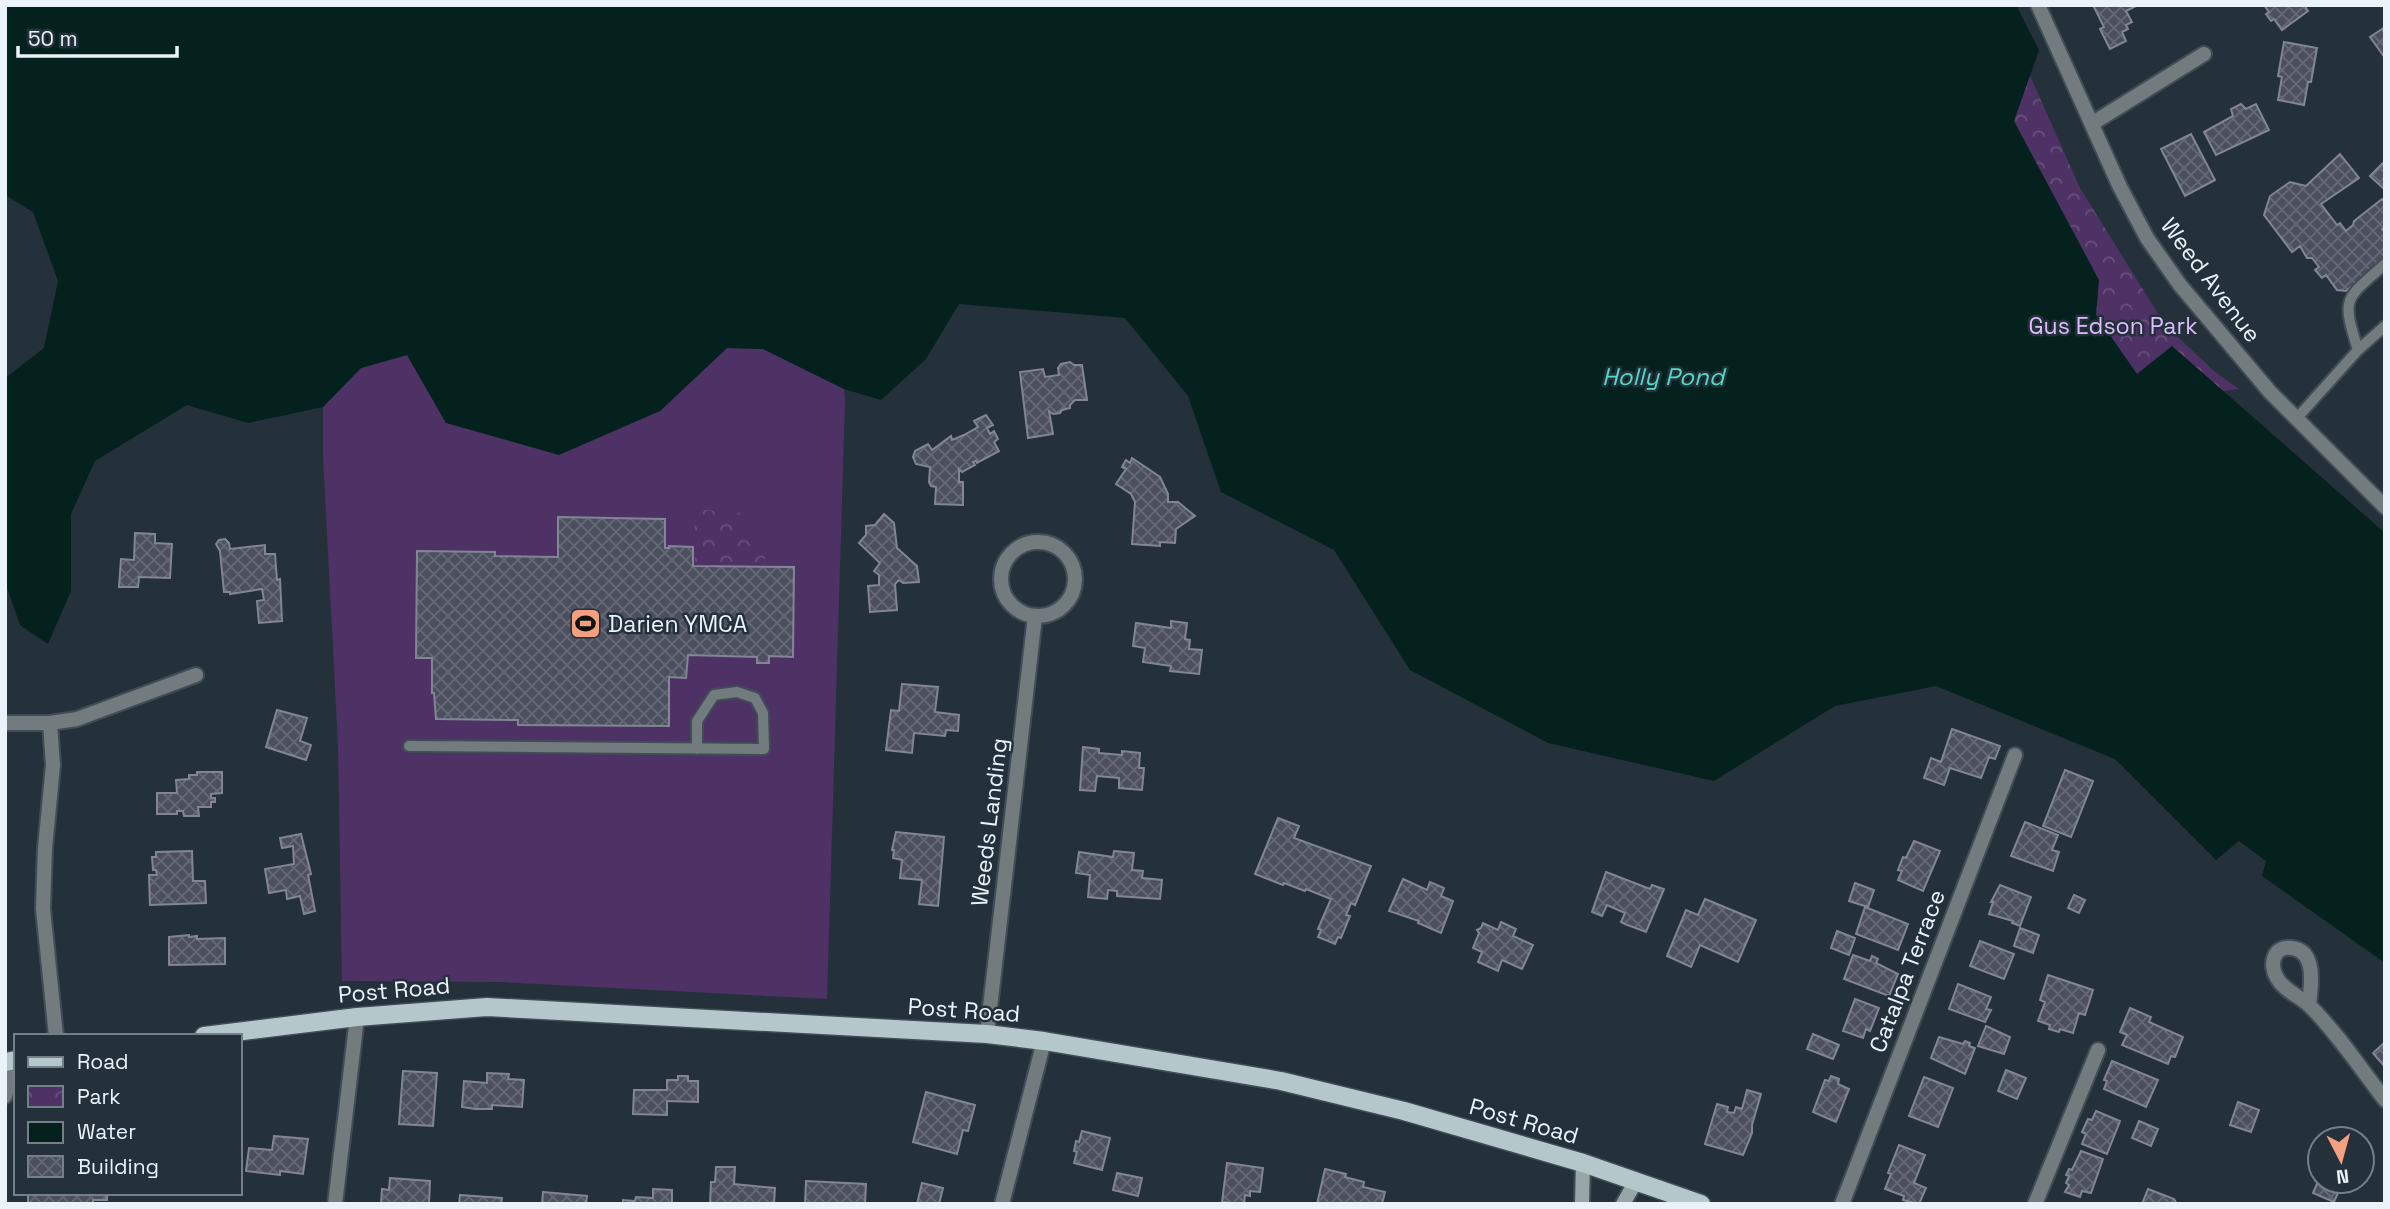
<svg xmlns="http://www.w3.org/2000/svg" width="2390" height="1209" font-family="'Space Grotesk',sans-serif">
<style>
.grass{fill:#4e3265}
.park{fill:url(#park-crowns)}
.water{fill:#04211d}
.building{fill:url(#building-cross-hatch);stroke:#818595;stroke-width:2}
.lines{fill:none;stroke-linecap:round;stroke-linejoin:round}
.service-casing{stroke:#404c56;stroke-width:14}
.minor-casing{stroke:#404c56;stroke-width:18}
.tertiary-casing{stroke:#404c56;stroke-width:18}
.secondary-casing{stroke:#404c56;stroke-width:18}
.primary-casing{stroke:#404c56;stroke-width:21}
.service{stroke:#727b7d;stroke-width:10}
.minor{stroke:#727b7d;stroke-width:14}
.tertiary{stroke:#727b7d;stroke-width:14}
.secondary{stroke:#98a6a9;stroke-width:14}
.primary{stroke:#b4c7cb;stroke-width:18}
.labels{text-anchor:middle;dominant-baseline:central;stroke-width:5;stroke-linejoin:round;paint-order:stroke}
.street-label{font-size:23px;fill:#ebf3fa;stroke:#24313b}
.park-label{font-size:23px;fill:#debdff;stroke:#24313b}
.poi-label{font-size:23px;fill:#ebf3fa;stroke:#24313b;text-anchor:start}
.water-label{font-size:24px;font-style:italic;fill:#52dac5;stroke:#24313b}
</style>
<defs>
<pattern id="park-crowns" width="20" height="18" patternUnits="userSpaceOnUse" patternTransform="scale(1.75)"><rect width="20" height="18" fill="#4e3265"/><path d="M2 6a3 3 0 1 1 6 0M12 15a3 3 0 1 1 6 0" fill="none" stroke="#68507c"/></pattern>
<pattern id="building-cross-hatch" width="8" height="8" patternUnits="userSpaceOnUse" patternTransform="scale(1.75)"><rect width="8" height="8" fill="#4c4f5e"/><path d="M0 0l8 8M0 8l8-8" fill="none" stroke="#666976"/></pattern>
</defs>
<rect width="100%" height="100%" fill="#24313b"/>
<path class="grass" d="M727,348L763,349L844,389L845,401L827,999L499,982L342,981L338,745L323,456V407L361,368L407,355L446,423L660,411Z"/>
<path class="park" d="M2006,22L2080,188L2165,325L2215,372L2239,389L2164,399L2125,396L2001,99Z
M694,509L743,513C743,536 764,540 766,565L695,564Z"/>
<path class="water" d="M5,5H2016L2039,50L2014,121L2099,280L2096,315L2137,374L2172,346L2385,533V963L2262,876L2266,861L2239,841L2216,860L2115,759L1936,686L1835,706L1714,781L1548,743L1410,670L1334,550L1221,492L1188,396L1125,318L959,304L926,359L881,400L844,389L763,349L727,348L660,411L559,455L446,423L407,355L361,368L323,407L248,423L187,405L95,461L71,514V591L48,644L20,625L5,582V378L44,348L58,281L33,212L5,195Z"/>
<path class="building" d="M2093,5H2138L2126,11L2132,22L2126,25L2128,29L2122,32L2126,41L2110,49L2100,29L2104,27Z
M2264,5H2304L2308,11L2282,30L2274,19L2271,21L2266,14L2269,12Z
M2385,27V58L2370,37Z
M2284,42L2317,48L2311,82H2308L2304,105L2278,100L2282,77L2278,76Z
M2241,104L2246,109L2256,104L2269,130L2216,155L2204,132L2233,116L2231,109Z
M2191,134L2215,180L2185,196L2161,149Z
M2340,154L2359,178L2321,204L2337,225L2340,223L2346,231L2353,225L2354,221L2382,199L2385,202V227L2382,229L2385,233V260L2346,291L2337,290L2326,275L2322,278L2315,270L2319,267L2312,258H2307L2300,246L2292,252L2264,215L2270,196L2290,182L2306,186Z
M2385,161V190L2370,176Z
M1070,362L1074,365H1082L1087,400H1075L1070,405V408L1062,410L1060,413L1053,414L1049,411L1053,434L1028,438L1020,372L1043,369L1045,377L1059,375L1058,368L1061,364Z
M986,415L993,425L987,428L990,434L994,431L998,439L994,442L999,451L977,463L976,461L973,462L975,465L962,472L959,469V482H963V505L935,504L936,487L931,486L929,482L930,467L916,464L913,457L915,451L928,444L932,450L951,436L952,440L964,435L978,427L974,421Z
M1132,458L1160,477L1168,494V502H1178L1195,516L1176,529L1175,543L1160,542V546L1132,544L1135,502L1131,494L1116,484L1126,469L1122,467L1126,460L1130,463Z
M884,514L894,523L897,548L917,566L919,582L903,583L899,580L895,584L897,610L870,612L868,586L879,585V575L874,571L880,563L859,543L866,535V526L875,525Z
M558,517L665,519V548H669V546L693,547V566L794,567L793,657L769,656V663H757V657L688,655L686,678L669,677V726L518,725V720L436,719L434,693H432V658H416L417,551L495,552V556L558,557Z
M135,533L155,534V543L172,544L170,578L139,577L138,587H119L121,559L134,560Z
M225,539L229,543L230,549L265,545V554H275L277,580L280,579L282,621L259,623L257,601L264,600L262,589L230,594V592H224L220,551L216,544L219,540Z
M1171,621L1187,623L1185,639L1190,640L1189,649L1202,650L1199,674L1170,671L1171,666L1143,662L1145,648L1133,646L1136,623L1171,628Z
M902,684L938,687L935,712L959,715L958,731L946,730L945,736L914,733L912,753L886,750L891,710L899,711Z
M277,710L307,718L300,741L311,745L306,760L266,747Z
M1952,729L2000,746L1995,759L1989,757L1981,778L1950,768L1944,785L1924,778L1931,758L1941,762Z
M1083,747L1099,749V753L1122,755V751L1140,753L1139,768H1144L1142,790L1119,788V778L1097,776L1095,791L1080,790Z
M2065,770L2093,781L2071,837L2043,826Z
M197,772H222V793L211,794V798H215V802H211V807H198L199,816H184L183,811H177V814H157V793H177L176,780L189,779V775H197Z
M1278,818L1299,826L1294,838L1371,866L1355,905L1351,903L1346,915L1350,916L1341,938L1338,937L1335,944L1318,937L1321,930L1318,929L1331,899L1306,889L1305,891L1284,883L1283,885L1255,874Z
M2025,822L2058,835L2052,850L2059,852L2053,871L2011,856Z
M896,832L944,837L938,906L919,904L922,880L900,878L902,860L893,858L894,850H892Z
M301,834L311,874L308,875L315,911L304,914L300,896L287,899L286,890L269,893L265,869L294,864L293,846L282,848L280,838Z
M1914,841L1940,851L1923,891L1898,880L1902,871L1898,870L1903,857L1906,858Z
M192,851L193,881H205L206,903L150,905L149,875H157L156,870H153L152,857H156V852Z
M1114,851L1134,853L1132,870L1143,871L1142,878L1162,880L1160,899L1117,896V891L1108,890L1107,899L1088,897L1090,875L1076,873L1079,852L1113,857Z
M1606,872L1650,889L1652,885L1664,889L1646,932L1625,924L1621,922L1625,913L1607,905L1602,916L1592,912Z
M1403,879L1427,890L1430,882L1444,888L1441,896L1453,901L1441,933L1418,923L1419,921L1389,911Z
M1855,883L1874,890L1868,907L1849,901Z
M2000,885L2031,897L2020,926L2012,923L2013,921L1989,914L1993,902H1991Z
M2074,895L2085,900L2079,913L2068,908Z
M1705,899L1756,920L1738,962L1700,945L1691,967L1667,956L1686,910L1698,915Z
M1865,907L1908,924L1898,950L1856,934Z
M1501,922L1516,929L1513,936L1533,945L1522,969L1502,960L1498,971L1478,962L1482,952L1473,948L1479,933L1477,930L1481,928L1483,923L1498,930Z
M2020,928L2039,935L2033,953L2014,946Z
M1837,931L1855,938L1849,955L1831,948Z
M189,935V937L197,936V939L225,938V964L169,965V937Z
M1980,941L2014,954L2004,979L1970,966Z
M1853,955L1870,961L1872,956L1878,959L1876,963L1898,974L1889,996L1844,979Z
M2048,975L2093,990L2085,1015L2079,1013L2073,1033L2060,1029L2059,1032L2049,1029L2050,1025L2038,1021L2045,1002L2040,1000Z
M1958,984L1991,997L1986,1009L1991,1010L1985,1022L1949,1009Z
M1855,999L1879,1008L1870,1031L1866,1029L1863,1038L1843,1031Z
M2130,1008L2151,1017L2149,1022L2183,1037L2175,1057L2171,1056L2168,1064L2122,1045L2127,1035L2120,1032Z
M1986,1026L2010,1037L2004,1054L1978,1046Z
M1813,1034L1839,1045L1833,1059L1807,1049Z
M1939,1037L1963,1044L1965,1041L1970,1043L1969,1046L1975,1048L1965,1074L1931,1058Z
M2385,1042V1067L2373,1053Z
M2112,1061L2158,1080L2146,1107L2104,1089L2107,1081L2104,1080Z
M2006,1070L2026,1078L2017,1099L1998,1091Z
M403,1071L437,1073L433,1126L399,1124Z
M487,1073L509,1074L508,1079L524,1080L522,1107L492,1105V1109H475L462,1107L464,1081L487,1083Z
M678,1076H688V1081H698V1102L667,1101V1115L633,1114L634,1090H667V1080H678Z
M1831,1076L1839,1079L1838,1084L1849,1089L1836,1122L1813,1112L1825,1080L1829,1081Z
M1924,1077L1953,1088L1938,1127L1909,1116Z
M1747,1090L1761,1094L1752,1125V1133L1743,1155L1705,1144L1717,1104L1728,1107L1727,1112L1734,1113L1736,1107L1742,1109Z
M926,1092L975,1105L968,1131L963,1130L957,1154L913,1142Z
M2238,1102L2259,1110L2251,1132L2230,1125Z
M2096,1111L2120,1121L2107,1154L2082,1144L2086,1134L2082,1132L2088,1119L2092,1120Z
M2139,1121L2158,1129L2151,1146L2132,1138Z
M1082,1131L1110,1138L1102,1170L1074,1163L1077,1152L1074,1151L1076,1141L1079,1142Z
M274,1136L308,1139L303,1174L280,1171V1175L246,1171L249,1148L272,1150Z
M1899,1145L1925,1155L1914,1183L1926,1188L1919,1204L1903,1200L1904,1196L1885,1189L1891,1174L1888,1173Z
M2081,1151L2103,1159L2091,1193L2082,1191L2080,1197L2065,1192L2069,1185L2066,1183L2069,1176L2066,1175L2069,1169L2072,1170Z
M1227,1163L1263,1168L1260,1192L1250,1191V1196L1245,1195L1244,1204L1222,1202Z
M716,1167H735L734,1184L775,1188L774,1204H710L711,1182H715Z
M1325,1169L1346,1174L1345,1177L1364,1182L1363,1187L1385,1192L1382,1204H1317Z
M1117,1173L1142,1178L1138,1196L1113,1190Z
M2320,1177V1181L2343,1182L2334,1202L2313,1193Z
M390,1178L430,1181L429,1204H381L382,1189L389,1190Z
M806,1181L866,1184L865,1204H805Z
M922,1183L943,1188L939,1204H917Z
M653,1189L672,1190V1204H623V1200L635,1201L636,1197L653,1198Z
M2148,1189L2174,1199L2177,1204H2142Z
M543,1192L587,1196L586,1204H542Z
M28,1193H107V1200H93V1204H28Z
M460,1195L502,1198L501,1204H459Z"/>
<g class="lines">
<defs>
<path id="service" d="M2358,350C2341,296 2345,300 2385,264
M2297,418L2358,350L2385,326
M409,746C527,747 646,748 764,749L763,713L755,698L737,692L714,695L697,721V749"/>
<path id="minor" d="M2093,123L2204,54
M1001 579a37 37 0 1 1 74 0a37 37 0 1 1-74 0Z
M5,723H50
M2309,1004C2311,987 2317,951 2292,948C2273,945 2269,965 2277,978C2284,991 2300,996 2310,1006C2338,1034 2361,1069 2385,1100
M987,1034L1035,616
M56,1036L43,909L45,848L53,765L50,723L77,719L196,675
M5,1096L16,1061
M335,1204L357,1017
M1002,1204L1044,1041
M1842,1204L2015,755
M2035,1204L2098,1050"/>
<path id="tertiary" d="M2038,5L2120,187L2147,238L2180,285L2270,392L2385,507"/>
<path id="secondary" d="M1582,1204L1583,1163
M1623,1204L1636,1181"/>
<path id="primary" d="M204,1036L357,1017L487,1007L987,1034L1044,1041L1281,1081L1404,1111L1583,1163L1701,1204
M5,1062L16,1060"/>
</defs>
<use href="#service" class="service-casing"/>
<use href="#minor" class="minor-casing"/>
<use href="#tertiary" class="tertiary-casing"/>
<use href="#secondary" class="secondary-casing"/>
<use href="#primary" class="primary-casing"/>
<use href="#service" class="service"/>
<use href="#minor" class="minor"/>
<use href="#tertiary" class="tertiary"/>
<use href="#secondary" class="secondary"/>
<use href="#primary" class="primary"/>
</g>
<defs>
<symbol id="stadium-square" viewBox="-11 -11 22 22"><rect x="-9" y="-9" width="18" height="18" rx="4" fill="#f2a080" stroke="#24313b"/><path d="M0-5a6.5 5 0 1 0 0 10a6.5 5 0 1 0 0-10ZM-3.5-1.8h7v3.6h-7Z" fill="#111"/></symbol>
</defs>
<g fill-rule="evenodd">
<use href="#stadium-square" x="568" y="606" width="35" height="35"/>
</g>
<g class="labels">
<g class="street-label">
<text transform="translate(2211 280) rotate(53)">Weed Avenue</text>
<text transform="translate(989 822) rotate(-83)">Weeds Landing</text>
<text transform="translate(1907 971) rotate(-69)">Catalpa Terrace</text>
<text transform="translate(394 990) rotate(-5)">Post Road</text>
<text transform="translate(964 1010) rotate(4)">Post Road</text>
<text transform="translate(1524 1121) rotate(16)">Post Road</text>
</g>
<g class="park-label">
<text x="2113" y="326">Gus Edson Park</text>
</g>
<g class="poi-label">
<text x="608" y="624">Darien YMCA</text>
</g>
<g class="water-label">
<text x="1663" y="376">Holly Pond</text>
</g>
</g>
<rect width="2390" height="1209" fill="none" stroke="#ebf3fa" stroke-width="14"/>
<rect x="14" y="1034" width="228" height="161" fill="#24313b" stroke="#747f87" stroke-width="2"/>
<rect x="28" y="1057" width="35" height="10" fill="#b4c7cb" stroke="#747f87" stroke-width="2"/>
<text x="77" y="1069" font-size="21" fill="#ebf3fa">Road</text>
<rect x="28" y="1086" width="35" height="21" fill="url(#park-crowns)" stroke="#747f87" stroke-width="2"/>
<text x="77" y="1104" font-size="21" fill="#ebf3fa">Park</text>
<rect x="28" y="1122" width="35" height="21" fill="#04211d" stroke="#747f87" stroke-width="2"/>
<text x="77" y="1139" font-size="21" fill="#ebf3fa">Water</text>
<rect x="28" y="1156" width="35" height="21" fill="url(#building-cross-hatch)" stroke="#747f87" stroke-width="2"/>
<text x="77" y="1174" font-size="21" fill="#ebf3fa">Building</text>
<g transform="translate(2341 1160) rotate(174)"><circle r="33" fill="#24313b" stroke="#747f87" stroke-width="2"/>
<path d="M0-5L12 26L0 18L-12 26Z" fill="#f2a080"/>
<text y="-10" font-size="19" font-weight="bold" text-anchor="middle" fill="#ebf3fa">N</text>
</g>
<path d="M18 46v10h159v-10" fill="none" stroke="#ebf3fa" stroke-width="3.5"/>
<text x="28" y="46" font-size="21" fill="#ebf3fa" stroke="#24313b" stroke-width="5" paint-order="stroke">50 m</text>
</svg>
